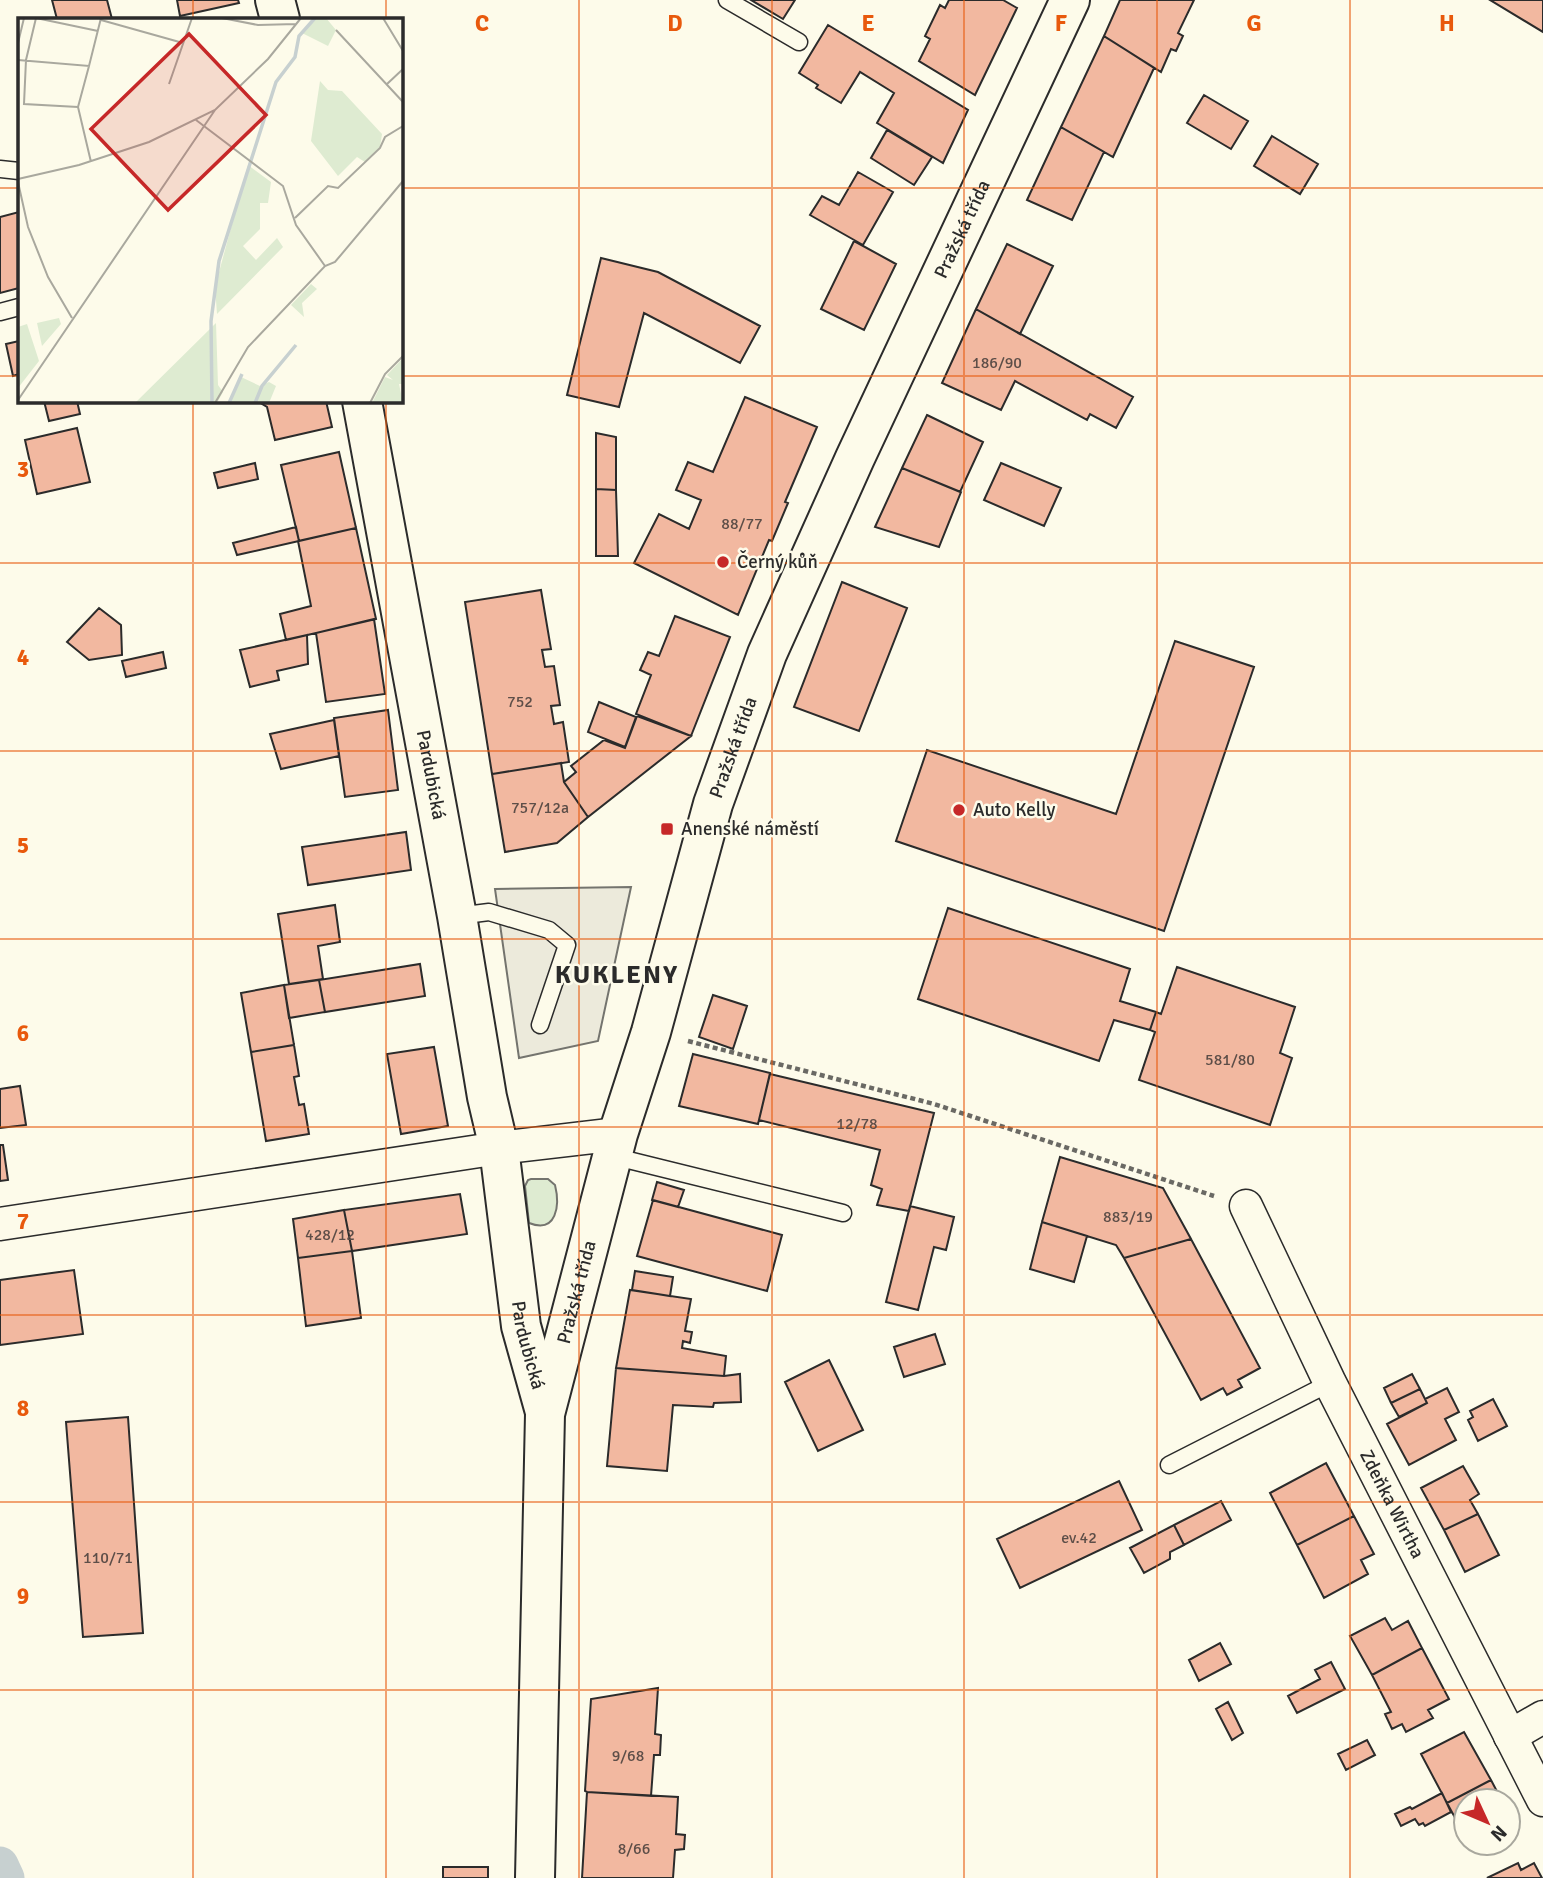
<svg xmlns="http://www.w3.org/2000/svg" width="1543" height="1878" font-family="Signika,sans-serif">
<style>
.green{fill:#deebd1;stroke:#74746e;stroke-width:2}
.parking{fill:#eceadb;stroke:#74746e;stroke-width:2}
.lines{fill:none;stroke-linecap:round;stroke-linejoin:round}
.canal{stroke:#c7d0d0;stroke-width:37}
.building{fill:#f2b8a0;stroke:#2b2b2b;stroke-width:2}
.lane-casing{stroke:#2b2b2b;stroke-width:19}
.street-casing{stroke:#2b2b2b;stroke-width:35}
.secondary-casing{stroke:#2b2b2b;stroke-width:42}
.path{stroke:#6a6964;stroke-width:4.5;stroke-dasharray:5 3.5;stroke-linecap:butt}
.lane{stroke:#fdfbea;stroke-width:16}
.street{stroke:#fdfbea;stroke-width:32}
.secondary{stroke:#fdfbea;stroke-width:38}
.grid{fill:none;stroke:#e8590c;stroke-width:2;stroke-opacity:0.55}
.poi-dot{fill:#c62828;stroke:#fdfbea;stroke-width:2.5}
.labels{text-anchor:middle;dominant-baseline:central;stroke-width:5;stroke-linejoin:round;paint-order:stroke}
.number-label{font-size:16px;fill:#5d4e48}
.street-label{font-size:19px;fill:#2b2b2b;stroke:#fdfbea}
.poi-label{font-size:19px;fill:#2b2b2b;stroke:#fdfbea;text-anchor:start}
.district-label{font-size:26px;font-weight:bold;letter-spacing:2px;fill:#2b2b2b;stroke:#fdfbea}
.inset-river{fill:none;stroke:#c7d0d0;stroke-width:3.5}
.inset-road{fill:none;stroke:#a9a89e;stroke-width:2}
.view{fill:#c62828;fill-opacity:0.15;stroke:#c62828;stroke-width:3.5}
.inset-edge{fill:none;stroke:#2b2b2b;stroke-width:3.5}
.grid-label{font-size:23px;text-anchor:middle;font-weight:bold;fill:#e8590c;stroke:#fdfbea;stroke-width:5;stroke-linejoin:round;paint-order:stroke}
</style>
<rect width="100%" height="100%" fill="#fdfbea"/>
<path class="green" d="M531,1179H548L555,1185C560,1205 557,1234 529,1223L525,1186L528,1180Z"/>
<path class="parking" d="M631,887L598,1041L519,1058L495,889Z"/>
<g class="lines">
<path class="canal" d="M0,1865L6,1878"/>
</g>
<path class="building" d="M52,0H107L112,19H57Z
M177,0H238L239,3L180,16Z
M751,0H795L783,19Z
M949,0H1003L1017,8L975,95L919,61L930,39L925,36L940,5L945,8Z
M1120,0H1194L1178,33L1183,36L1176,51L1171,49L1161,72L1104,36Z
M1490,0H1543V32Z
M828,25L968,110L943,163L877,123L894,93L860,72L841,103L816,88L818,85L799,73Z
M1104,36L1154,68L1113,157L1061,127Z
M1204,95L1248,121L1231,149L1187,123Z
M1061,127L1104,152L1072,220L1027,200Z
M887,130L932,157L914,185L871,158Z
M1272,136L1318,164L1300,194L1254,166Z
M858,172L893,192L863,245L810,215L822,196L839,205Z
M19,212V288L0,293V217Z
M854,241L896,264L864,330L821,309Z
M1007,244L1053,266L1020,334L976,309Z
M601,258L658,272L760,326L740,363L644,313L619,407L567,395Z
M976,309L1133,397L1116,428L1090,414L1087,420L1015,381L1001,410L942,383Z
M19,341V374L13,376L6,344Z
M745,397L817,427L785,502L788,503L772,541L769,540L738,615L634,563L659,514L689,529L701,500L676,490L688,462L713,472Z
M44,401H77L80,414L49,421Z
M257,401H326L332,427L275,440L267,407Z
M927,415L983,442L960,492L902,468Z
M77,428L90,482L37,494L25,440Z
M596,433L616,437V490L596,489Z
M339,452L356,528L299,541L281,465Z
M255,463L258,479L218,488L214,473Z
M1001,463L1061,488L1044,526L984,500Z
M902,468L961,492L939,547L875,527Z
M596,489L616,490L618,556H596Z
M296,527L299,541L237,555L233,543Z
M356,528L376,619L286,640L280,614L311,606L298,541Z
M842,582L907,608L859,731L794,707Z
M541,590L551,649L542,650L545,667L554,666L560,705L551,706L554,724L563,722L569,762L492,774L465,602Z
M99,608L121,625L122,655L89,660L67,642Z
M675,616L730,637L691,736L636,714L651,675L640,670L648,652L659,656Z
M374,619L385,694L326,702L316,633Z
M307,635L308,664L277,671L279,680L250,687L240,650Z
M1175,641L1254,667L1164,931L896,841L927,750L1116,814Z
M163,652L166,668L126,677L122,661Z
M599,702L636,717L625,747L588,732Z
M388,710L398,790L345,797L334,718Z
M637,716L691,736L588,817L564,782L576,772L571,766L604,740L625,748Z
M334,720L339,756L281,769L270,734Z
M561,763L564,782L588,817L557,843L505,852L492,774Z
M406,832L411,870L308,885L302,847Z
M335,905L340,942L318,946L323,979L289,984L278,914Z
M948,908L1130,969L1120,1001L1156,1012L1150,1030L1114,1020L1099,1061L918,999Z
M420,964L425,996L325,1012L319,980Z
M1177,967L1295,1007L1280,1053L1292,1058L1270,1125L1139,1080L1155,1032L1150,1030L1156,1012L1161,1014Z
M319,980L325,1012L289,1018L284,985Z
M284,985L294,1045L251,1052L241,993Z
M713,995L747,1006L733,1049L699,1037Z
M294,1045L299,1076L294,1077L299,1105L304,1104L309,1134L266,1141L251,1052Z
M434,1047L448,1126L401,1134L387,1054Z
M693,1054L770,1073L758,1124L679,1106Z
M770,1074L934,1113L909,1211L877,1205L882,1189L871,1185L880,1150L759,1120Z
M20,1086L26,1125L0,1128V1089Z
M0,1145H3L8,1180L0,1181Z
M1060,1157L1163,1188L1191,1239L1124,1258L1116,1245L1042,1222Z
M657,1182L684,1190L678,1207L652,1200Z
M460,1194L467,1234L352,1251L344,1210Z
M653,1200L782,1235L767,1291L637,1256Z
M910,1206L954,1217L946,1250L934,1247L918,1310L886,1302Z
M344,1210L352,1251L298,1258L293,1219Z
M1042,1222L1087,1236L1074,1282L1030,1269Z
M1191,1239L1260,1368L1238,1380L1242,1387L1227,1395L1223,1388L1201,1400L1124,1258Z
M352,1251L361,1318L306,1326L298,1258Z
M74,1270L83,1334L0,1345V1280Z
M635,1271L673,1277L670,1296L632,1290Z
M630,1290L691,1299L685,1331L692,1332L690,1343L683,1341L682,1348L726,1356L724,1376L616,1368Z
M935,1334L945,1364L904,1377L894,1347Z
M829,1360L863,1430L818,1451L785,1382Z
M616,1368L724,1376L740,1374L741,1402L714,1403L713,1407L673,1405L667,1471L607,1466Z
M1412,1374L1420,1389L1391,1403L1384,1388Z
M1447,1388L1459,1412L1445,1419L1456,1440L1409,1465L1387,1424L1427,1403L1425,1399Z
M1420,1389L1427,1403L1399,1417L1391,1403Z
M1493,1399L1507,1426L1478,1441L1468,1420L1473,1417L1470,1411Z
M128,1417L143,1633L83,1637L66,1422Z
M1326,1463L1354,1516L1297,1545L1270,1493Z
M1463,1466L1479,1494L1470,1500L1478,1514L1444,1530L1421,1488Z
M1119,1481L1142,1530L1020,1588L997,1539Z
M1221,1501L1231,1520L1184,1545L1174,1525Z
M1478,1514L1499,1555L1465,1572L1444,1530Z
M1354,1516L1374,1554L1361,1560L1368,1574L1324,1598L1297,1545Z
M1174,1525L1184,1545L1170,1552V1559L1144,1573L1130,1548Z
M1385,1618L1392,1630L1408,1621L1422,1648L1372,1675L1350,1636Z
M1220,1643L1231,1664L1199,1681L1189,1660Z
M1422,1648L1449,1699L1428,1710L1433,1718L1406,1732L1402,1724L1392,1729L1385,1714L1391,1712L1372,1675Z
M1331,1662L1345,1689L1297,1713L1288,1696L1320,1679L1315,1670Z
M658,1688L655,1734L661,1735L660,1755H654L651,1796L587,1792L585,1791L591,1699Z
M1228,1702L1243,1733L1232,1740L1216,1709Z
M1464,1732L1491,1780L1447,1803L1421,1754Z
M1367,1740L1375,1755L1346,1770L1338,1754Z
M1491,1780L1502,1801H1466V1838L1447,1803Z
M587,1792L678,1797L676,1834L685,1835L684,1849L675,1850L673,1878H582Z
M1442,1793L1451,1812L1425,1826L1423,1823L1419,1825L1415,1819L1401,1826L1395,1814L1410,1807L1412,1809Z
M1518,1863L1521,1870L1534,1863L1542,1878H1487Z
M443,1867H488V1878H443Z"/>
<g class="lines">
<defs>
<path id="lane" d="M727,0L799,42
M0,169L19,171
M0,312L19,307
M457,916L489,912L549,930L567,945L540,1025
M612,1156L843,1213
M1169,1465L1330,1383"/>
<g id="street">
<path id="s1" d="M1246,1206L1330,1383L1543,1800"/>
<path d="M0,1224L499,1148L618,1134"/>
<path d="M1510,1736L1543,1717"/>
</g>
<g id="secondary">
<path d="M275,0L280,19"/>
<path id="s2" d="M362,401L457,916L487,1097L499,1148L521,1326L545,1412"/>
<path id="s3" d="M535,1878L545,1414L618,1134L651,1032L713,804L767,654L855,458L1070,0"/>
</g>
</defs>
<use href="#lane" class="lane-casing"/>
<use href="#street" class="street-casing"/>
<use href="#secondary" class="secondary-casing"/>
<path class="path" d="M688,1041L934,1104L1214,1196"/>
<use href="#lane" class="lane"/>
<use href="#street" class="street"/>
<use href="#secondary" class="secondary"/>
</g>
<path class="grid" d="M193,0V19M386,0V19M579,0V1878M772,0V1878M964,0V1878M1157,0V1878M1350,0V1878M0,188H19M401,188H1543M0,376H19M401,376H1543M193,401V1878M386,401V1878M0,563H1543M0,751H1543M0,939H1543M0,1127H1543M0,1315H1543M0,1502H1543M0,1690H1543"/>
<g class="poi-dot">
<circle cx="723" cy="562" r="7"/>
<circle cx="959" cy="810" r="7"/>
<rect x="660" y="822" width="14" height="14" rx="3.5"/>
</g>
<g class="labels">
<g class="number-label">
<text x="997" y="363">186/90</text>
<text x="742" y="524">88/77</text>
<text x="520" y="702">752</text>
<text x="540" y="808">757/12a</text>
<text x="1230" y="1060">581/80</text>
<text x="857" y="1124">12/78</text>
<text x="1128" y="1217">883/19</text>
<text x="330" y="1235">428/12</text>
<text x="1079" y="1538">ev.42</text>
<text x="108" y="1558">110/71</text>
<text x="628" y="1756">9/68</text>
<text x="634" y="1849">8/66</text>
</g>
<g class="street-label">
<text stroke="none"><textPath href="#s3" startOffset="1724">Pražská třída</textPath></text>
<text stroke="none"><textPath href="#s3" startOffset="1157">Pražská třída</textPath></text>
<text stroke="none"><textPath href="#s2" startOffset="380">Pardubická</textPath></text>
<text stroke="none"><textPath href="#s3" startOffset="590">Pražská třída</textPath></text>
<text stroke="none"><textPath href="#s2" startOffset="959">Pardubická</textPath></text>
<text stroke="none"><textPath href="#s1" startOffset="332">Zdeňka Wirtha</textPath></text>
</g>
<g class="poi-label">
<text x="737" y="562">Černý kůň</text>
<text x="973" y="810">Auto Kelly</text>
<text x="681" y="829">Anenské náměstí</text>
</g>
<g class="district-label">
<text x="617" y="975">KUKLENY</text>
</g>
</g>
<g transform="translate(18 18)">
<rect width="385" height="385" fill="#fdfbea"/>
<path d="M297,0H308L318,12L310,28L284,15ZM302,63L310,72L324,73L364,116L362,129L347,144L339,139L320,158L293,123ZM230,147L253,164L250,185H242V211L225,228L238,242L259,220L265,229L199,296L197,269ZM293,266L299,271L284,285L286,299L273,287ZM41,300L43,306L24,328L19,305ZM198,305L200,367L205,374L199,385H117ZM9,306L21,343L0,370V309ZM385,340V366H381L385,385H354L367,359L375,362L369,357ZM223,359L242,368L251,364L258,368L251,385H212Z" fill="#deebd1"/>
<path class="inset-river" d="M194,385L193,303L201,243L258,64L277,39L281,18L297,0M211,385L224,356M237,385L244,368L278,327"/>
<path class="inset-road" d="M18,0L8,42L6,86L60,89M18,0L80,13M204,0L240,7L278,6M365,0L385,33M83,2L165,25M318,12L385,84M0,25L6,0M0,42L71,48L83,0M71,48L60,89L73,144M151,66L174,0M369,66L385,51M178,102L265,168L278,207L307,248M0,161L61,147L131,124L197,92L250,41L283,0M0,164L10,209L30,259L54,300M277,200L310,168L320,170L362,130L367,119L385,108M0,382L197,92M197,385L230,329L307,248L317,244L385,163M352,385L367,356L385,338"/>
<path class="view" d="M171,16L248,97L150,192L73,111Z"/>
<rect width="385" height="385" class="inset-edge"/>
</g>
<g class="grid-label">
<text x="482" y="31">C</text>
<text x="675" y="31">D</text>
<text x="868" y="31">E</text>
<text x="1061" y="31">F</text>
<text x="1254" y="31">G</text>
<text x="1447" y="31">H</text>
<text x="23" y="477">3</text>
<text x="23" y="665">4</text>
<text x="23" y="853">5</text>
<text x="23" y="1041">6</text>
<text x="23" y="1229">7</text>
<text x="23" y="1416">8</text>
<text x="23" y="1604">9</text>
</g>
<g transform="translate(1487 1822) rotate(134)"><circle r="33" fill="#fdfbea" stroke="#a9a89e" stroke-width="2"/>
<path d="M0-5L12 26L0 18L-12 26Z" fill="#c62828"/>
<text y="-10" font-size="19" font-weight="bold" text-anchor="middle" fill="#2b2b2b">N</text>
</g>
</svg>
